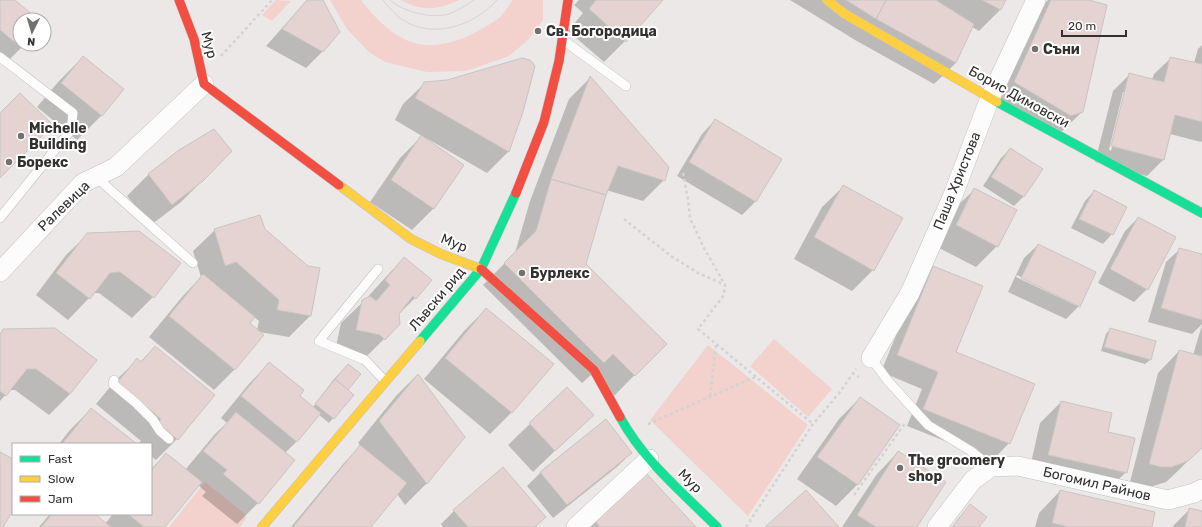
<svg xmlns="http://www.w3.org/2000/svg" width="1202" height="527" font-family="Rubik,sans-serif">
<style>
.green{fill:#f3d1cc}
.shadow{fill:#0003;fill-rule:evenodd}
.building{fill:#e4d3d0;stroke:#c8c5c4}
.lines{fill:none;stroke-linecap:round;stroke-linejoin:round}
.lane-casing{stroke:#c3c0c0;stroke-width:10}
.street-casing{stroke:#c3c0c0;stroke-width:20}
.fast-casing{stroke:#c3c0c0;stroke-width:10}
.slow-casing{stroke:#c3c0c0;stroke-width:10}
.jam-casing{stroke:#c3c0c0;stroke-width:10}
.path{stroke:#d3d3d3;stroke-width:2.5;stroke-dasharray:3 3;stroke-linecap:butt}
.lane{stroke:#fcfcfc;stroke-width:9}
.street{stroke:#fcfcfc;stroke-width:19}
.fast{stroke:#16e098;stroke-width:9}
.slow{stroke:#ffcf43;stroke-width:9}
.jam{stroke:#f24e42;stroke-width:9}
.tram{stroke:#d6d5d5;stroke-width:1}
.poi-dot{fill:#747070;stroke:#fff;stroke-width:1.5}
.labels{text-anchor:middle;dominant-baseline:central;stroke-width:4;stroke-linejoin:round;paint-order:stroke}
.poi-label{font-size:14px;font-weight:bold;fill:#333030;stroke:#fff;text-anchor:start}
.street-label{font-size:14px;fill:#333030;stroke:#fff}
</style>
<rect width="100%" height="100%" fill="#ece8e8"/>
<path class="green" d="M276,0L291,1L272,21L262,15Z
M330,0H361C373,15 388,32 406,40C433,53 467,39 490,24C494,21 499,19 502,15C506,11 509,5 513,0H543V20L528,40L509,56L466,71L427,72L385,62L369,52L347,29Z
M400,0H459C436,11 422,11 400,0Z
M774,339L832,389L808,417L750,366Z
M708,345L808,425L748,516L650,420Z
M205,482L245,514L246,518L240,527H169Z"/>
<path class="shadow" d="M0,0H13L38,20H20V44H25L5,64L0,60Z
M307,0H322V52L306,68L266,46Z
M579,0H661L625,41L604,62L568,31L583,13L574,5Z
M790,0H1005L1000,10L979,31L972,27L956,63L934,84L855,40Z
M1048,0H1085L1082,112L1060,133L993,103L1035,13Z
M1202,45V141L1201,142L1170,134L1164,159L1147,176L1095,162L1113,91L1130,74L1152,80L1154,74L1171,58L1194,63L1198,49ZM1123,92H1126L1111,151L1109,150Z
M83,57L123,89L101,116L77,140L37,107L59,81Z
M590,78L664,180L643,201L606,190L584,264L665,344L613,397L591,375L582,383L483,285L515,253L530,201L569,99Z
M447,81L522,112L508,152L487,173L426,138V139L463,165L433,209L412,230L370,202L400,158L422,136L395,120L403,104L425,83Z
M715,120L780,159L755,202L742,215L677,176L702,134Z
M1010,149L1041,169L1023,197L1014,206L983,186L1001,158Z
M179,150L203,180L181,202L151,225L127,196L148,175Z
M844,186L873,270L852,291L794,259L822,207Z
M975,189L997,246L976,267L935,246L953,210Z
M1094,191L1112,234L1103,244L1071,228L1085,201Z
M1138,218L1147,289L1134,302L1098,283L1125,231Z
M264,229L310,316L289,337L259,332L235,369L214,390L149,337L182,297L201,277L193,251L215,230ZM254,317L259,321L257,330L248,323Z
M88,234L153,297L132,318L99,293H94L68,320L36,295L66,255Z
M1038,245L1079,306L1066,319L1008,292L1024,258ZM1017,275L1075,303V305L1016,277Z
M1180,249L1202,255V324L1192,334L1148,322L1166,262Z
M404,258L415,298L398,315L384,339L363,360L335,351L341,323L365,300L383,280Z
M933,267L955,353L1009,443L993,460L907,426L922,389L881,372L917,284Z
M486,309L552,364L511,413L490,434L424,379L465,330Z
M1202,325V446L1179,470L1166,482L1150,487L1129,486L1158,373L1179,351L1193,355Z
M1110,329L1155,342L1150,360L1145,364L1101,351L1106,334Z
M0,334L95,360L70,394L49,415L15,390H10L0,401Z
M155,347L177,439L156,460L151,456V444H138L141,441L96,404L115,381L137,360L140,362Z
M269,363L298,396L313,407L334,379L348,365L347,390L353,395L329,423L318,414L297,441L285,453L258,503L237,524L202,496L206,492L198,485L164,527H39L50,514H93L105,524L113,514H151V469L166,454L185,470L215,434L227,423L221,418L248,385Z
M417,375L464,437L426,484L405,505L397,494L370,527H291L344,463L361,446L358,443L396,396Z
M567,388L592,415L533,472L508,445Z
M860,398L899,425L857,485L836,506L797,479L839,419Z
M1061,402L1107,433L1126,472L1105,493L1028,476L1040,423Z
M91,409L136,444H59L70,430Z
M898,452L915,527H842L877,474Z
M631,453L618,466L553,518L527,486L541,472Z
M503,469L535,527H443L441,524L454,511Z
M1060,491L1151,527H1035L1039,513Z
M1189,510L1202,512V527H1172Z
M595,522L694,527H590Z"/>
<path class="building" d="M0,0H15L39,20H20V44H26L22,48L0,30Z
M307,0H323L340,32L323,52L282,29Z
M596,0H663L626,42L589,9Z
M846,0H886L876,19Z
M886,0H936L974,24L956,63L876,19Z
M982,0H1006L1001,10Z
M1051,0H1089L1107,5L1083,112L1071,116L1014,82Z
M83,56L124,89L102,116L61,83Z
M1170,57L1202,64V122L1175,115L1164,160L1111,146L1129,73L1164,82Z
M522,58L530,60L535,66L523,112L509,152L415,98L424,82L447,80Z
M590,76L669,167L665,181L618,166L606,195L551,179Z
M20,93L53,125L0,178V113Z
M715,119L782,159L756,202L689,162Z
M214,129L232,151L203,181L172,205L148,174L179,150Z
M421,135L464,165L434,209L391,180Z
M1010,148L1043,169L1024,197L991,177Z
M551,179L606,195L586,264L667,344L635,376L613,354L604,363L504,263L536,231Z
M843,185L903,218L874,271L814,237Z
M974,188L1017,210L998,247L956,225Z
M1094,190L1127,207L1113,235L1079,219Z
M260,215L265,229L308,266L320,268L311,316L277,310L279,300L236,262L225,266L214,229Z
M1138,217L1176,237L1148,290L1110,269Z
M139,231L181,263L154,298L120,272L110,273L90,299L56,273L87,233Z
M1038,244L1096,272L1080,307L1021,278Z
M1179,248L1202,254V320L1161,308Z
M404,257L432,280L416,299L413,296L399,314L400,324L385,340L380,335L356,330L362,300L370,296L376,301L390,285L385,280Z
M933,266L983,286L956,352L1035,384L1010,444L923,409L938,372L897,355Z
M203,274L255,317L250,323L264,335L235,370L169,316Z
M486,308L554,364L512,413L445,358Z
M55,328L97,360L70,394L36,369H27L6,396L0,391V334L3,329Z
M1110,328L1156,341L1151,360L1104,347Z
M155,346L215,395L178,440L158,423L161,419L117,383L137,358L141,362Z
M1179,350L1202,356V448L1188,461L1172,467H1161L1149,464Z
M269,362L304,390L300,396L321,413L297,442L241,396Z
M348,364L361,374L348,390L335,379Z
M418,374L465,437L427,484L379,421Z
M335,379L354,395L334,419L315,404Z
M567,387L594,415L555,451L529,423Z
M860,397L900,425L858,485L817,457Z
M1061,401L1112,413L1108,432L1135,438L1127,473L1048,455Z
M91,408L137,444H62Z
M236,412L295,460L259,504L223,474L227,470L203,451Z
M606,419L632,453L567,505L540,472Z
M360,445L407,483L371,527H293Z
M898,451L946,482L917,527H876L857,515Z
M0,452L13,459V511L3,527H0Z
M166,453L202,482L165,527H144L128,514H151V471Z
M503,467L546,517L535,527H468L453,510Z
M646,473L696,527H600L595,521Z
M806,490L839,527H765Z
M1060,490L1155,512L1152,527H1068L1052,523Z
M970,504L987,517L979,527H952Z
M1189,508L1202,511V527H1185Z
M52,514H95L111,527H41Z"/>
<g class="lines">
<defs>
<path id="lane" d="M563,40L626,86
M0,57L73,113L71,130L0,218
M96,177L193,263
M378,269L319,341L365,360L385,381
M871,358L888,381L928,425L971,451L991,467
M114,380L113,384L136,403L153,420L160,431L169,439"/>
<path id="street" d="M0,272L83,183L116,167L204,84
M871,358L910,293L953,195L990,98L1036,0
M576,527L649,459
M937,527L973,480L991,467L1018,466L1168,500L1194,493L1202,489"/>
<path id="fast" d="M997,102L1202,213
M420,341L481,269L516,193
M620,417C643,460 683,493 717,527"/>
<path id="slow" d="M827,0L845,14L997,102
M339,185L411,239L441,254L481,269
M262,527L420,341"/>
<path id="jam" d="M179,0L194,39L204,84L339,185
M516,193L544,122L559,61L568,0
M481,269L594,370L620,417"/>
</defs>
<use href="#lane" class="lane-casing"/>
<use href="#street" class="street-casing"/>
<use href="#fast" class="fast-casing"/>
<use href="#slow" class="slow-casing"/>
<use href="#jam" class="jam-casing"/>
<path class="path" d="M221,56L272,0
M683,173L688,199L690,218L704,248L725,285L724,295L698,329L813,424
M624,219L671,256L698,273L725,285
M852,373L859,377
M710,396L716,345
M648,424L755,377
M854,495L906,422
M746,527L813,424L840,392L856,369"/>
<use href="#lane" class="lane"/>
<use href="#street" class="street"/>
<use href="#fast" class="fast"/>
<use href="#slow" class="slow"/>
<use href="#jam" class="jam"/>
<path class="tram" d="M383,0C390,9 398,18 408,23C438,38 476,24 497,0
M390,0C403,12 432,19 449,14C459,10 466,5 474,0"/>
</g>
<g class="poi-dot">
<circle cx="538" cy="31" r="4"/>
<circle cx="1035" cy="49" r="4"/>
<circle cx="21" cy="136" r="4"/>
<circle cx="9" cy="162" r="4"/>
<circle cx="522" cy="273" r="4"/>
<circle cx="900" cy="468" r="4"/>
</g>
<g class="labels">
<g class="poi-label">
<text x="546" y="31">Св. Богородица</text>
<text x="1043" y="49">Съни</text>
<text x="29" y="128">Michelle<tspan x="29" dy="16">Building</tspan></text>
<text x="17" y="162">Борекс</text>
<text x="530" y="273">Бурлекс</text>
<text x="908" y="460">The groomery<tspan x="908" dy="16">shop</tspan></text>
</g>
<g class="street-label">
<text transform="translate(209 45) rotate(75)">Мур</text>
<text transform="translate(1019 97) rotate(29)">Борис Димовски</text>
<text transform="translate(957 181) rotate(-68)">Паша Христова</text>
<text transform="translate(64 206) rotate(-44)">Ралевица</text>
<text transform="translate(454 243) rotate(22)">Мур</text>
<text transform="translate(437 299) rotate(-50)">Лъвски рид</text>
<text transform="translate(690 481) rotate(45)">Мур</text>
<text transform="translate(1097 484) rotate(13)">Богомил Райнов</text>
</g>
</g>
<rect x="12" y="443" width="140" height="72" fill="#ffffff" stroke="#adacac"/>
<rect x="20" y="456" width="20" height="6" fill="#16e098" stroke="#adacac"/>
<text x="48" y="463" font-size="12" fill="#333030">Fast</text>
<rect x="20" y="476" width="20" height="6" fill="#ffcf43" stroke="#adacac"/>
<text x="48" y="483" font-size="12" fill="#333030">Slow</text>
<rect x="20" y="496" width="20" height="6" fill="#f24e42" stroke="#adacac"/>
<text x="48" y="503" font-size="12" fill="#333030">Jam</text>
<g transform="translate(32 32) rotate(185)"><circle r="19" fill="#ffffff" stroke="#adacac"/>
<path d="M0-3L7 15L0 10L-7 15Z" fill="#747070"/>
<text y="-6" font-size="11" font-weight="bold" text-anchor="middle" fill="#333030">N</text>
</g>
<path d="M1062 30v6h64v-6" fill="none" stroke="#333030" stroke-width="2"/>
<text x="1068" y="30" font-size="12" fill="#333030" stroke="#ffffff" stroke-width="3" paint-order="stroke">20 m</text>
</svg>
